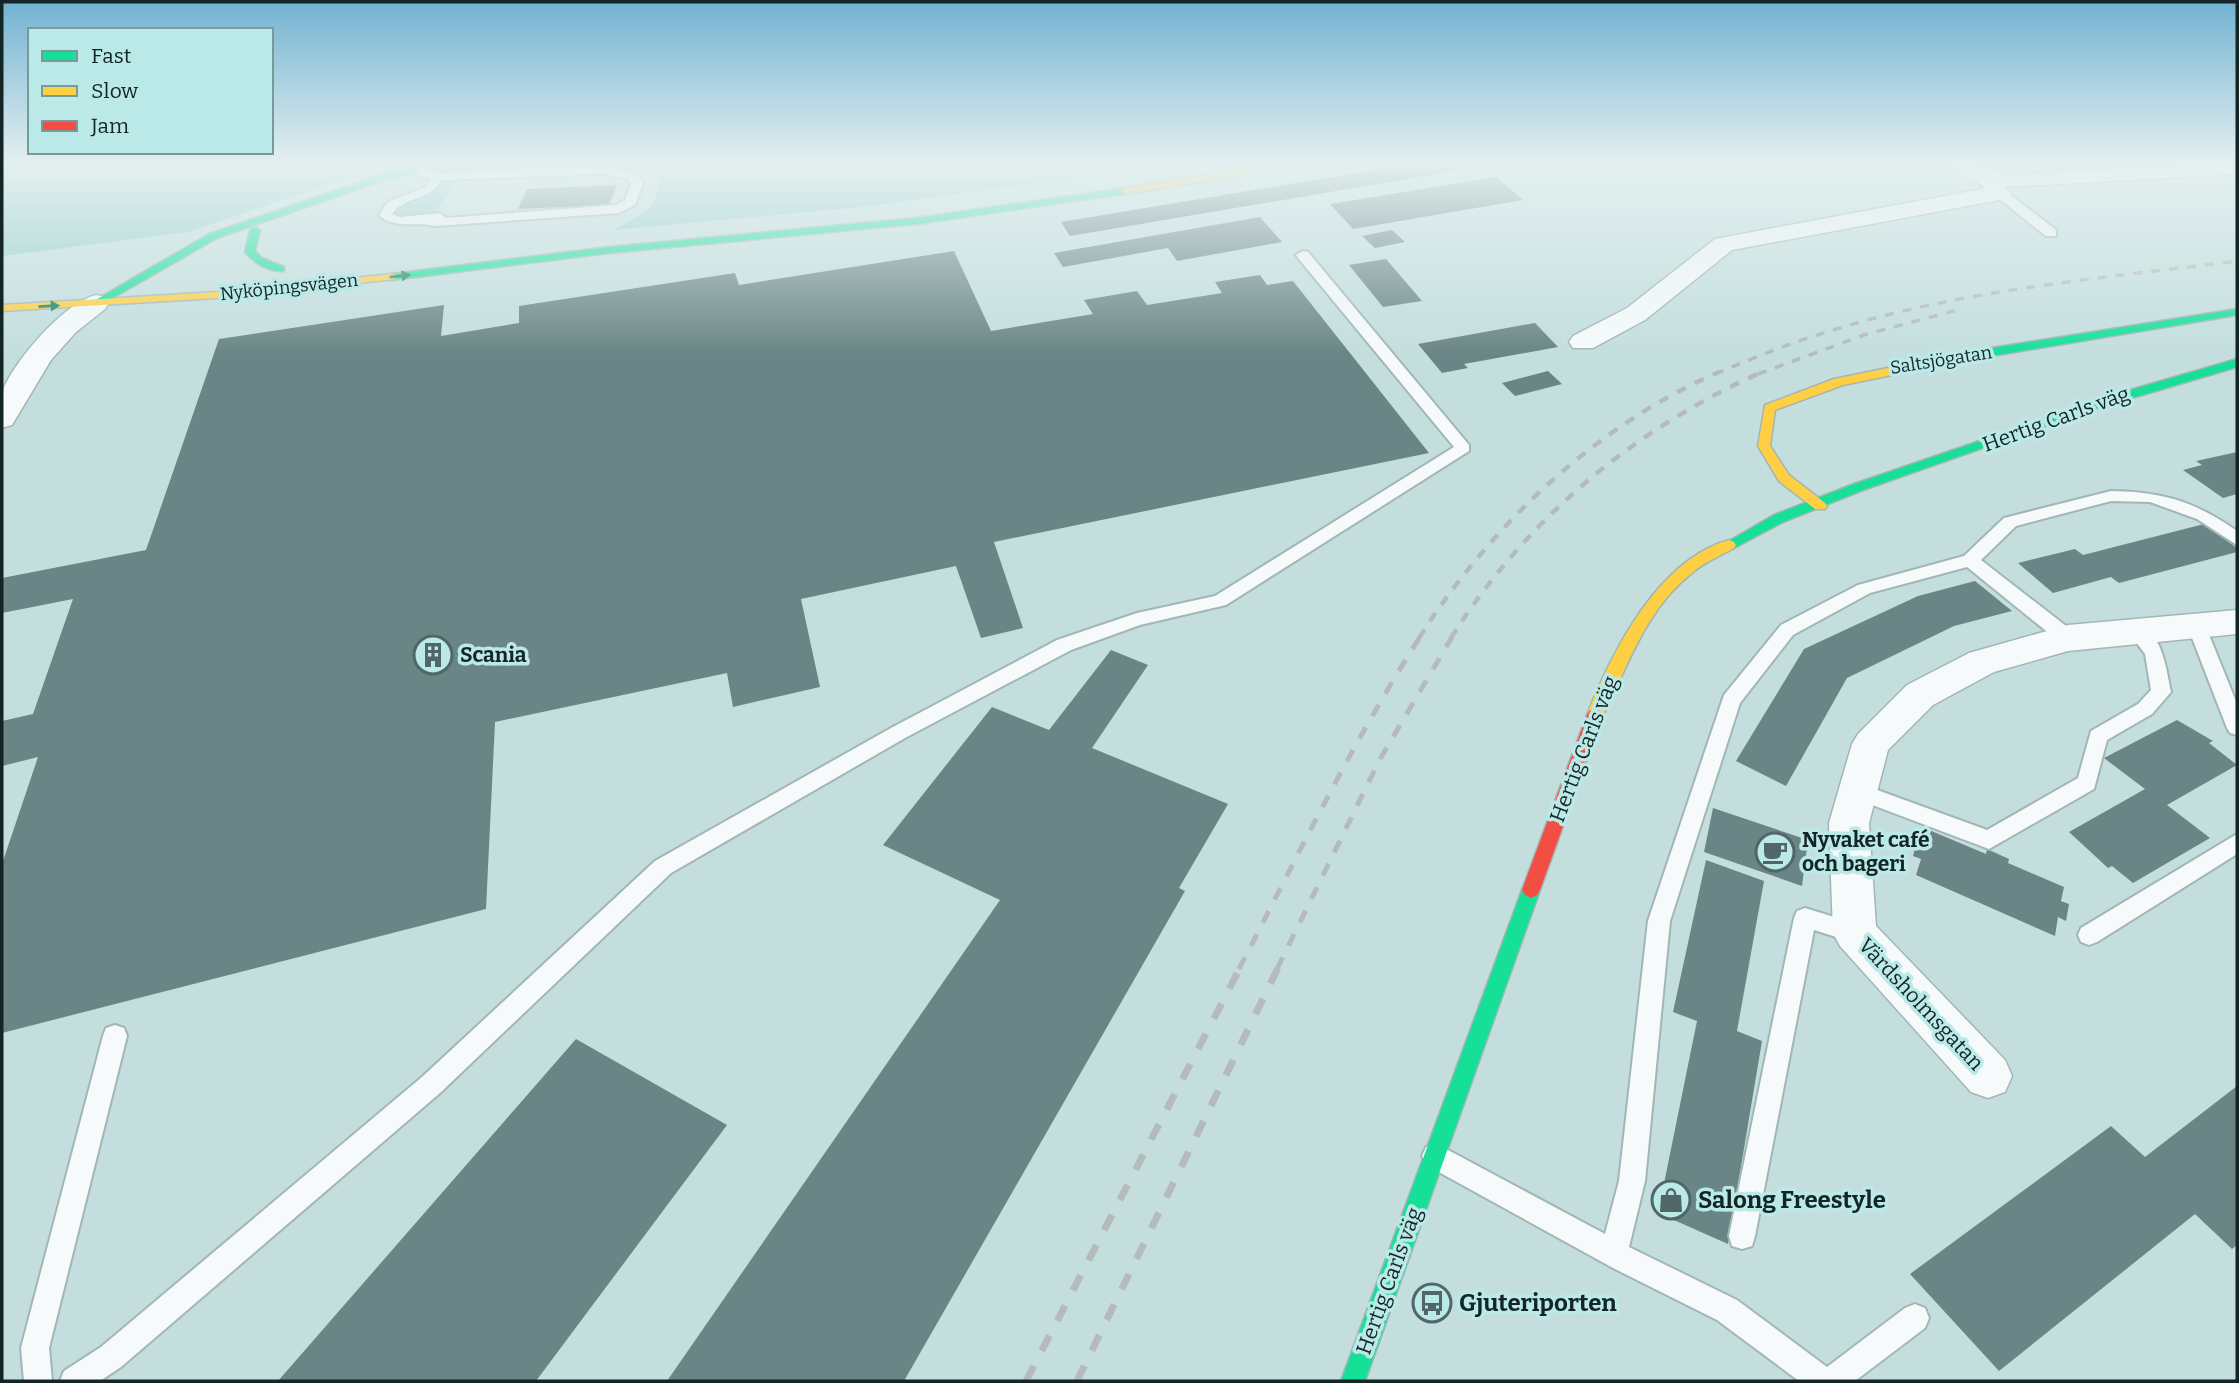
<svg xmlns="http://www.w3.org/2000/svg" width="2239" height="1383" font-family="Bitter,serif">
<style>
.green{fill:#93cdcc}
.building{fill:#6a8585}
.lines{fill:none;stroke-linecap:round;stroke-linejoin:round}
.lane-casing{stroke:#a2b6b6;stroke-width:4}
.street-casing{stroke:#a2b6b6;stroke-width:3}
.fast-casing{stroke:#a2b6b6;stroke-width:3}
.slow-casing{stroke:#a2b6b6;stroke-width:3}
.jam-casing{stroke:#a2b6b6;stroke-width:3}
.lane{fill:#f6fafa;fill-rule:evenodd}
.street{fill:#f6fafa;fill-rule:evenodd}
.fast{fill:#16e098;fill-rule:evenodd}
.slow{fill:#ffcf43;fill-rule:evenodd}
.jam{fill:#f24e42;fill-rule:evenodd}
.rail-far3{stroke:#b5bbbb;stroke-width:3.5;stroke-dasharray:9 9;stroke-linecap:butt}
.rail-far2{stroke:#b5bbbb;stroke-width:4.5;stroke-dasharray:10 10;stroke-linecap:butt}
.rail-far1{stroke:#b5bbbb;stroke-width:5;stroke-dasharray:13 13;stroke-linecap:butt}
.rail{stroke:#b5bbbb;stroke-width:7;stroke-dasharray:17 17;stroke-linecap:butt}
.oneway{fill:#14825e}
.labels{text-anchor:middle;dominant-baseline:central;stroke-width:7;stroke-linejoin:round;paint-order:stroke}
.far-street-label{font-size:18px;fill:#132525;stroke:#bae9e8}
.street-label{font-size:21px;fill:#132525;stroke:#bae9e8}
.poi-label{font-size:21px;font-weight:bold;fill:#132525;stroke:#bae9e8;text-anchor:start}
.near-poi-label{font-size:24px;font-weight:bold;fill:#132525;stroke:#bae9e8;text-anchor:start}
</style>
<rect width="100%" height="100%" fill="#c4dede"/>
<path class="green" d="M2,162H395L188,232L2,256Z
M654,162H1192L863,207L613,230C646,212 668,203 654,162Z
M457,179L434,214L415,215L412,218L395,214L403,205L438,189L442,181Z"/>
<path class="building" d="M1422,162H1450L1460,170L1070,236L1061,222Z
M1496,177L1523,200L1353,229L1330,204Z
M617,185L609,205L518,209L527,189Z
M1260,217L1282,242L1177,261L1168,248L1063,267L1054,253Z
M1392,230L1405,242L1375,248L1362,236Z
M954,251L991,331L1093,314L1084,300L1137,291L1147,305L1222,293L1215,282L1260,275L1267,285L1293,281L1429,453L994,542L1023,628L981,638L956,566L801,599L820,687L733,707L727,673L495,722L486,909L2,1033V864L38,757L2,766V721L33,714L73,599L2,613V578L146,550L219,339L444,305L441,336L519,323V306L735,273L739,285Z
M1386,259L1422,301L1383,307L1349,265Z
M1535,323L1558,347L1464,364L1468,368L1442,373L1418,344Z
M1548,371L1562,384L1515,396L1502,383Z
M2237,452V494L2223,498L2183,470L2202,465L2196,461Z
M2204,524L2237,548V552L2119,583L2111,577L2053,593L2018,563L2075,549L2083,555Z
M1975,581L2012,611L1954,626L1847,678L1786,786L1736,761L1804,649L1918,596Z
M1111,650L1148,665L1092,748L1228,804L1179,888L1185,891L904,1381H667L1000,900L883,845L992,707L1049,730Z
M2177,720L2213,741L2209,743L2237,765L2167,805L2210,838L2133,883L2112,866L2108,868L2069,832L2145,789L2104,758Z
M1713,808L1808,840L1802,886L1704,852Z
M1929,830L1986,854L1987,849L2009,859L2008,863L2064,887L2061,901L2069,904L2066,921L2058,917L2055,936L1916,875L1921,859L1913,856L1917,840L1924,843Z
M1706,860L1764,881L1737,1031L1762,1041L1728,1244L1658,1213L1697,1021L1673,1012Z
M576,1039L727,1125L536,1381H278Z
M2237,1086V1245L2232,1249L2195,1214L1999,1371L1910,1274L2111,1126L2145,1157Z"/>
<g class="lines">
<defs>
<path id="lane" d="M416,166L438,173L604,166L638,174L643,183L635,205L619,213L435,226C416,221 395,230 379,215L388,202L426,187L430,179L412,173L410,170ZM604,174L629,179L631,183L625,200L616,205L446,218L440,213L400,217L392,214C404,196 431,201 441,180Z
M1974,173H1982L2056,230V236H2046L1974,179Z
M1303,251L1308,252L1469,445V451L1226,605L1140,625L1071,650L905,738L671,873L440,1093L121,1367L100,1381H60L64,1371L101,1347L422,1077L655,861L891,728L1057,640L1137,613L1215,596L1454,447L1298,258L1296,255Z
M2111,491C2163,492 2194,501 2237,531V545L2197,519L2150,502L2111,501L2016,526L1981,560L2075,633L2077,638L2075,643H2061L1967,567L1870,593L1793,635L1740,703L1670,921L1645,1181L1629,1247L1737,1300L1827,1367L1905,1308L1915,1304L1925,1308L1929,1318L1925,1328L1855,1381H1799L1717,1320L1613,1268L1426,1165L1422,1156L1426,1147L1435,1143L1605,1234L1619,1181L1648,921L1724,695L1781,625L1858,585L1964,556L2004,518Z
M2196,619L2205,625L2237,704V735L2230,733L2227,728L2187,625Z
M2136,623C2163,632 2166,669 2171,692L2152,714L2107,740L2094,789L1989,849L1851,797L1848,791L1851,785L1858,783L1987,830L2078,778L2091,731L2138,704L2151,690L2145,654L2127,630Z
M2237,834V854L2097,942L2089,945L2081,942L2078,935L2081,928Z
M1805,908L1863,926L1866,933L1863,940L1855,943L1814,930L1755,1236L1752,1246L1742,1249L1732,1246L1729,1236L1794,918L1797,911Z
M115,1025L124,1028L127,1036L49,1348L52,1381H24L21,1348L103,1036L106,1028Z"/>
<path id="street" d="M1948,162C1974,162 1988,171 2014,175L2237,162V174L2004,187L2011,193L2007,198L1999,200L1732,250L1645,320L1593,348H1573L1569,342L1573,336L1627,308L1715,239L1998,186L1970,181Z
M96,295L105,297L109,303L105,309L76,332L51,360L12,425L2,428C2,417 0,400 3,390C15,360 64,303 96,295Z
M2237,610V634L2068,651L1994,672L1933,705L1888,750L1869,823L1876,926L2005,1060L2012,1076L2005,1092L1988,1098L1971,1092L1840,946L1833,933L1829,823L1852,744L1858,734L1907,685L1969,653L2068,625Z"/>
<path id="fast" d="M416,167L419,168V172L394,177L217,238L104,303L94,301L209,234L389,172Z
M1126,188L1131,191L1130,193L917,224L609,253L392,280L387,277L392,274L609,247L917,218Z
M255,227L260,230L255,251L262,258L284,267V271C269,272 254,263 245,252L250,230Z
M2237,309V315L1961,361L1955,357L1961,353Z
M2237,359V367L2091,410L1863,490L1783,522L1734,548H1724L1722,545L1774,515L1854,484L2120,393Z
M1531,882L1537,885L1540,890L1365,1381H1341L1522,890L1525,885Z"/>
<path id="slow" d="M1288,162H1310L1305,165L1126,194L1121,191L1126,188Z
M392,274L396,275V279L217,298L2,311V305L217,292Z
M1961,353L1967,357L1965,360L1843,385L1775,410L1770,446L1789,475L1825,503L1827,506L1825,509H1815L1779,481L1758,446L1765,405L1834,379Z
M1729,540L1734,542L1736,545L1734,548C1720,556 1704,562 1692,573C1645,609 1627,669 1601,719H1589L1587,715C1612,652 1658,560 1729,540Z"/>
<path id="jam" d="M1595,709L1601,711L1603,715L1540,890L1537,895L1531,898L1525,895L1522,890L1587,715L1589,711Z"/>
</defs>
<use href="#lane" class="lane-casing"/>
<use href="#street" class="street-casing"/>
<use href="#fast" class="fast-casing"/>
<use href="#slow" class="slow-casing"/>
<use href="#jam" class="jam-casing"/>
<use href="#lane" class="lane"/>
<use href="#street" class="street"/>
<use href="#fast" class="fast"/>
<use href="#slow" class="slow"/>
<use href="#jam" class="jam"/>
<path class="rail-far3" d="M1715,374C1756,357 1797,340 1840,328C1968,289 2104,278 2237,261
M1758,374L1864,335L1957,310"/>
<path class="rail-far2" d="M1419,638C1490,526 1596,425 1719,372
M1451,638C1526,519 1634,429 1762,372"/>
<path class="rail-far1" d="M1239,969C1297,857 1352,743 1420,637
M1277,969L1380,759L1452,637"/>
<path class="rail" d="M1026,1381L1240,968
M1077,1381L1278,968"/>
</g>
<defs><path id="oneway-solid" d="M-6-.8H1V-3.2L6.5 0L1 3.2V.8H-6Z" transform="scale(1.75)"/></defs>
<g class="oneway">
<use href="#oneway-solid" transform="translate(400 276) rotate(-6)"/>
<use href="#oneway-solid" transform="translate(49 306) rotate(-3)"/>
</g>
<linearGradient id="sky" x2="0" y2="1"><stop stop-color="#72b2d2"/><stop offset="0.46" stop-color="#e4f0f0"/><stop offset="1" stop-color="#e4f0f0" stop-opacity="0"/></linearGradient>
<rect width="2239" height="355" fill="url(#sky)"/>
<defs>
<symbol id="building-ring" viewBox="-11 -11 22 22"><circle r="9.5" fill="#bae9e8" stroke="#516666" stroke-width="1.5"/><path d="M-4-6H4V6H1V3H-1V6H-4ZM-2.5-4.3h1.7v1.8h-1.7ZM.8-4.3h1.7v1.8H.8ZM-2.5-1h1.7V.8h-1.7ZM.8-1h1.7V.8H.8Z" fill="#516666"/></symbol>
<symbol id="cafe-ring" viewBox="-11 -11 22 22"><circle r="9.5" fill="#bae9e8" stroke="#516666" stroke-width="1.5"/><path d="M-5.5-4.5H6V0H3Q3 3.5 0 3.5H-2.5Q-5.5 3.5-5.5 0ZM3-3.2v2h1.7v-2ZM-6 4.5H4V6H-6Z" fill="#516666"/></symbol>
<symbol id="shop-ring" viewBox="-11 -11 22 22"><circle r="9.5" fill="#bae9e8" stroke="#516666" stroke-width="1.5"/><path d="M-5-2.5h2.3a2.7 3.5 0 0 1 5.4 0H5L5.5 6h-11ZM-1.5-2.5h3a1.5 2.3 0 0 0-3 0Z" fill="#516666"/></symbol>
<symbol id="bus-ring" viewBox="-11 -11 22 22"><circle r="9.5" fill="#bae9e8" stroke="#516666" stroke-width="1.5"/><path d="M-5-6H5V4H4V6H2V4H-2V6H-4V4H-5ZM-3.5-4V0h7V-4ZM-3.5 1.2v1.5H-2V1.2ZM2 1.2v1.5H3.5V1.2Z" fill="#516666"/></symbol>
</defs>
<g fill-rule="evenodd">
<use href="#building-ring" x="411" y="633" width="44" height="44"/>
<use href="#cafe-ring" x="1753" y="830" width="44" height="44"/>
<use href="#shop-ring" x="1649" y="1178" width="44" height="44"/>
<use href="#bus-ring" x="1410" y="1281" width="44" height="44"/>
</g>
<g class="labels">
<g class="far-street-label">
<text transform="translate(289 287) rotate(-6)">Nyköpingsvägen</text>
<text transform="translate(1941 360) rotate(-9)">Saltsjögatan</text>
</g>
<g class="street-label">
<text transform="translate(2056 419) rotate(-20)">Hertig Carls väg</text>
<text transform="translate(1584 749) rotate(-69)">Hertig Carls väg</text>
<text transform="translate(1921 1004) rotate(47)">Värdsholmsgatan</text>
<text transform="translate(1389 1281) rotate(-70)">Hertig Carls väg</text>
</g>
<g class="poi-label">
<text x="460" y="655">Scania</text>
<text x="1802" y="840">Nyvaket café<tspan x="1802" dy="24">och bageri</tspan></text>
</g>
<g class="near-poi-label">
<text x="1698" y="1200">Salong Freestyle</text>
<text x="1459" y="1303">Gjuteriporten</text>
</g>
</g>
<rect width="2239" height="1383" fill="none" stroke="#132525" stroke-width="7"/>
<rect x="28" y="28" width="245" height="126" fill="#bae9e8" stroke="#779b9a" stroke-width="2"/>
<rect x="42" y="51" width="35" height="10" fill="#16e098" stroke="#779b9a" stroke-width="2"/>
<text x="91" y="63" font-size="21" fill="#132525">Fast</text>
<rect x="42" y="86" width="35" height="10" fill="#ffcf43" stroke="#779b9a" stroke-width="2"/>
<text x="91" y="98" font-size="21" fill="#132525">Slow</text>
<rect x="42" y="121" width="35" height="10" fill="#f24e42" stroke="#779b9a" stroke-width="2"/>
<text x="91" y="133" font-size="21" fill="#132525">Jam</text>
</svg>
